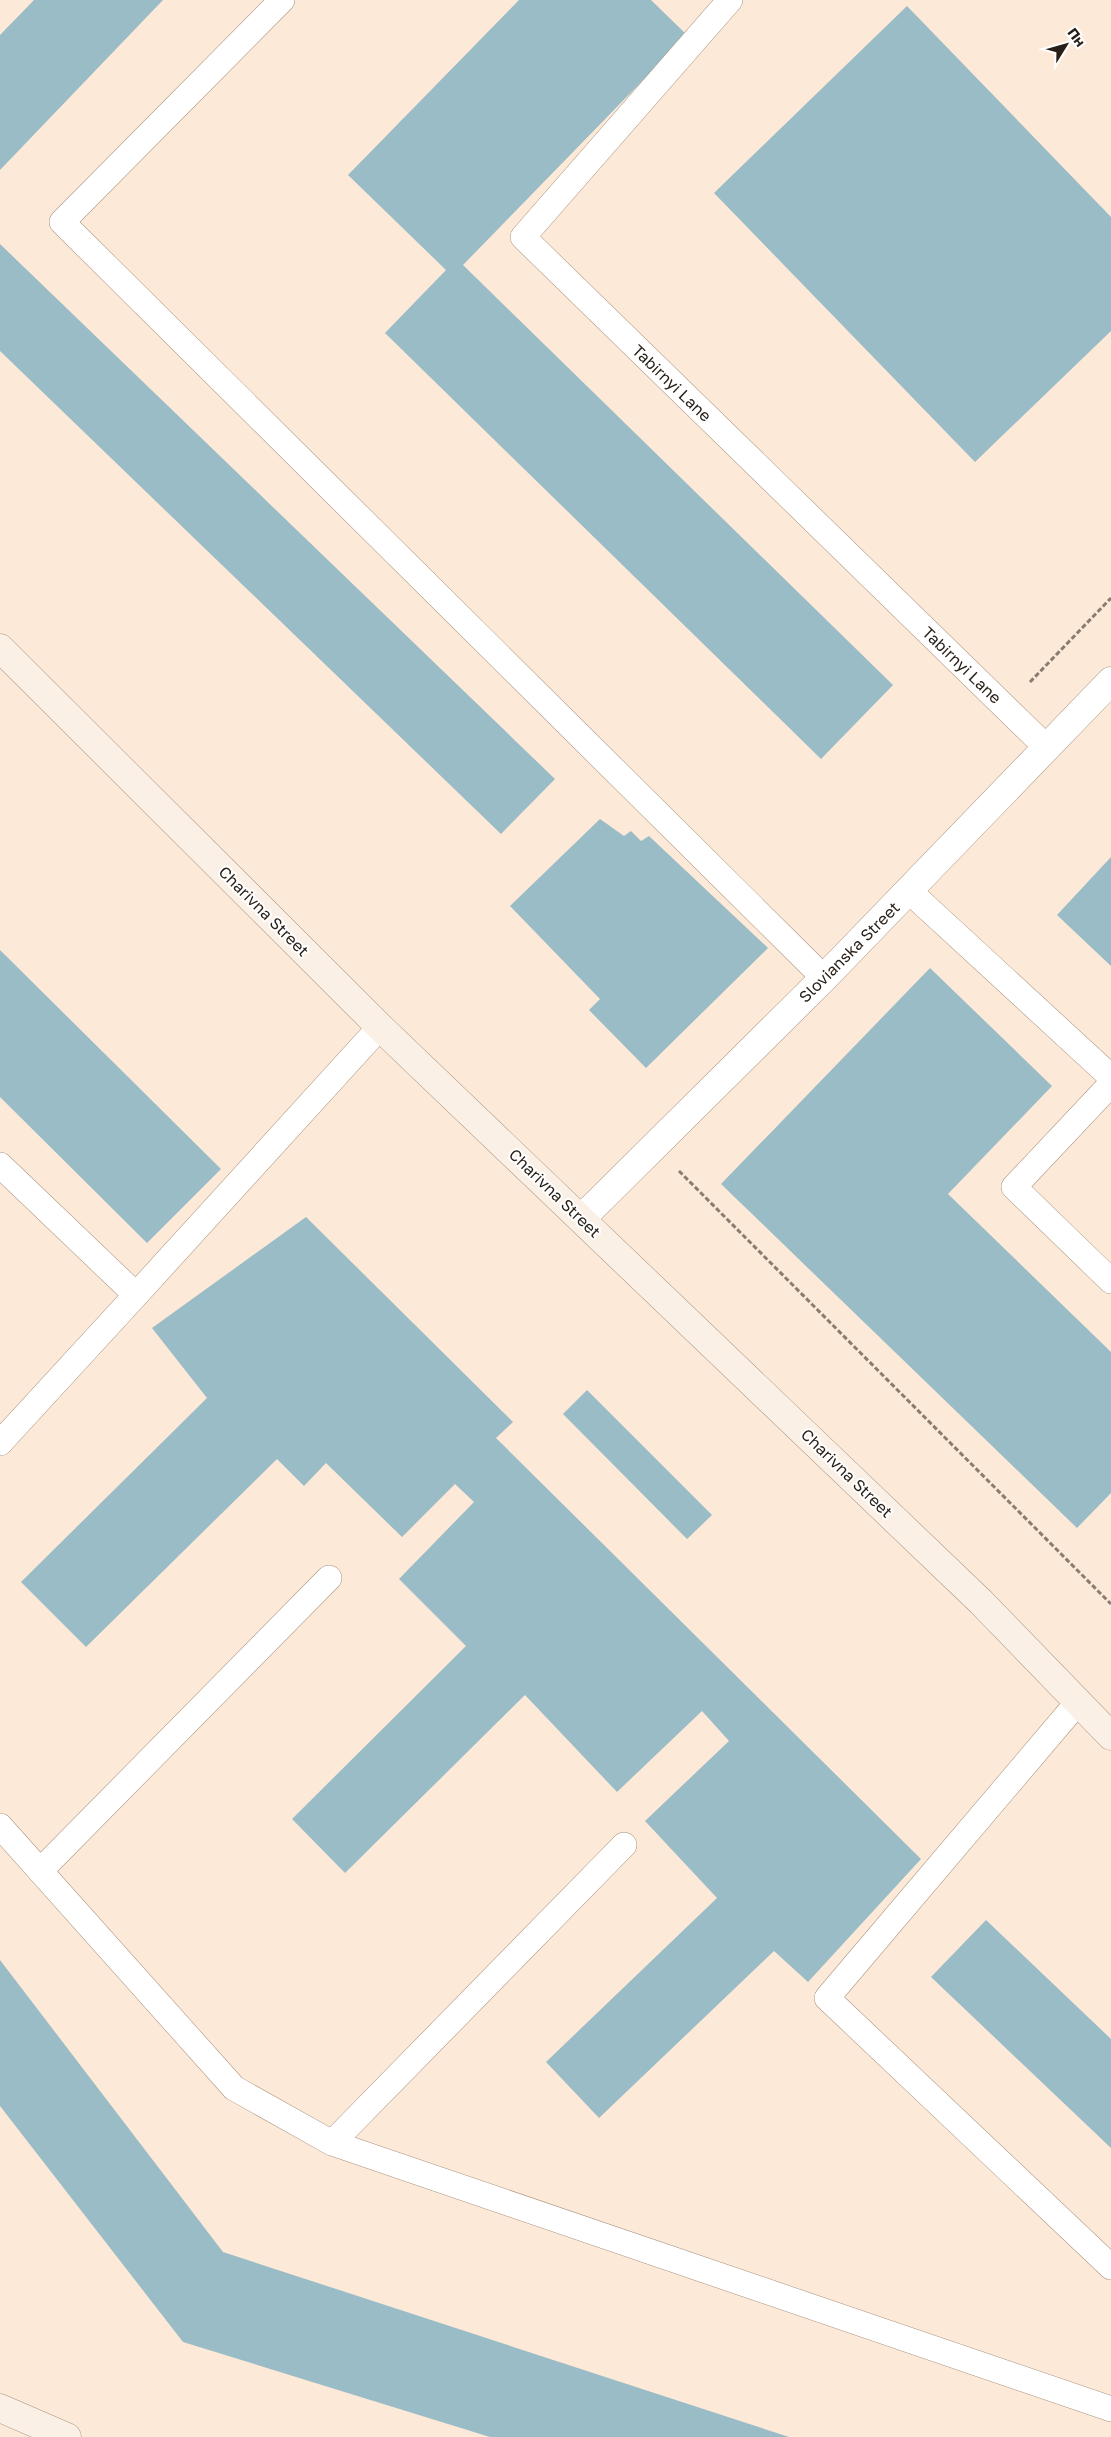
<svg xmlns="http://www.w3.org/2000/svg" width="1111" height="2437" font-family="'Golos Text',sans-serif">
<style>
.building{fill:#9abcc6}
.lines{fill:none;stroke-linecap:round;stroke-linejoin:round}
.lane-casing{stroke:#a9937f;stroke-width:26}
.street-casing{stroke:#a9937f;stroke-width:29}
.secondary-casing{stroke:#a9937f;stroke-width:29}
.path{stroke:#897c70;stroke-width:3;stroke-dasharray:5 2.5;stroke-linecap:butt}
.lane{stroke:#fff;stroke-width:25}
.street{stroke:#fff;stroke-width:28}
.secondary{stroke:#fbf0e6;stroke-width:28}
.labels{text-anchor:middle;dominant-baseline:central;stroke-width:4;stroke-linejoin:round;paint-order:stroke}
.street-label{font-size:16px;fill:#271f17;stroke:#fff}
</style>
<rect width="100%" height="100%" fill="#fce9d8"/>
<path class="building" d="M34,0H163L0,170V35Z
M519,0H651L687,35L463,265L893,685L821,759L385,333L446,270L348,175Z
M907,6L1111,217V331L975,462L714,193Z
M0,244L555,779L501,834L0,351Z
M600,819L624,836L631,831L641,841L649,836L768,948L646,1068L589,1010L600,999L510,906Z
M1111,857V966L1057,915Z
M0,950L221,1169L147,1243L0,1097Z
M930,968L1052,1086L948,1194L1111,1352V1493L1077,1528L721,1184Z
M306,1217L513,1422L496,1438L921,1859L808,1982L774,1951L599,2118L546,2062L717,1898L645,1821L729,1741L702,1711L617,1792L525,1695L345,1873L292,1819L466,1646L399,1579L474,1502L455,1484L402,1537L326,1463L304,1486L277,1459L86,1647L21,1582L207,1398L152,1328Z
M587,1390L712,1515L687,1539L563,1414Z
M986,1920L1111,2039V2148L931,1977Z
M0,1960L223,2252L789,2437H490L183,2342L0,2106Z"/>
<g class="lines">
<defs>
<path id="lane" d="M282,0L62,222L824,978
M730,0L523,237L1047,748
M909,891L1111,1077
M1111,1084L1014,1187L1111,1281
M0,1165L136,1295L0,1443
M136,1295L380,1027
M1078,1702L827,1998L1111,2267
M0,1826L234,2088L332,2143L1111,2409
M40,1871L329,1578
M332,2143L624,1845"/>
<path id="street" d="M582,1218L824,978L1111,681"/>
<path id="secondary" d="M0,648L380,1027L981,1602L1111,1736
M0,2408L67,2437"/>
</defs>
<use href="#lane" class="lane-casing"/>
<use href="#street" class="street-casing"/>
<use href="#secondary" class="secondary-casing"/>
<path class="path" d="M1030,682L1111,598
M679,1171L1111,1604"/>
<use href="#lane" class="lane"/>
<use href="#street" class="street"/>
<use href="#secondary" class="secondary"/>
</g>
<g class="labels">
<g class="street-label">
<text transform="translate(672 383) rotate(44)">Tabirnyi Lane</text>
<text transform="translate(962 665) rotate(44)">Tabirnyi Lane</text>
<text transform="translate(264 911) rotate(45)">Charivna Street</text>
<text transform="translate(849 952) rotate(-45)">Slovianska Street</text>
<text transform="translate(555 1193) rotate(44)">Charivna Street</text>
<text transform="translate(847 1473) rotate(44)">Charivna Street</text>
</g>
</g>
<g transform="translate(1066 45) rotate(53)" stroke="#ffffff" stroke-width="4" paint-order="stroke">
<path d="M0-4L9 19L0 12L-9 19Z" fill="#271f17"/>
<text y="-8" font-size="14" font-weight="bold" text-anchor="middle" fill="#271f17">Пн</text>
</g>
</svg>
